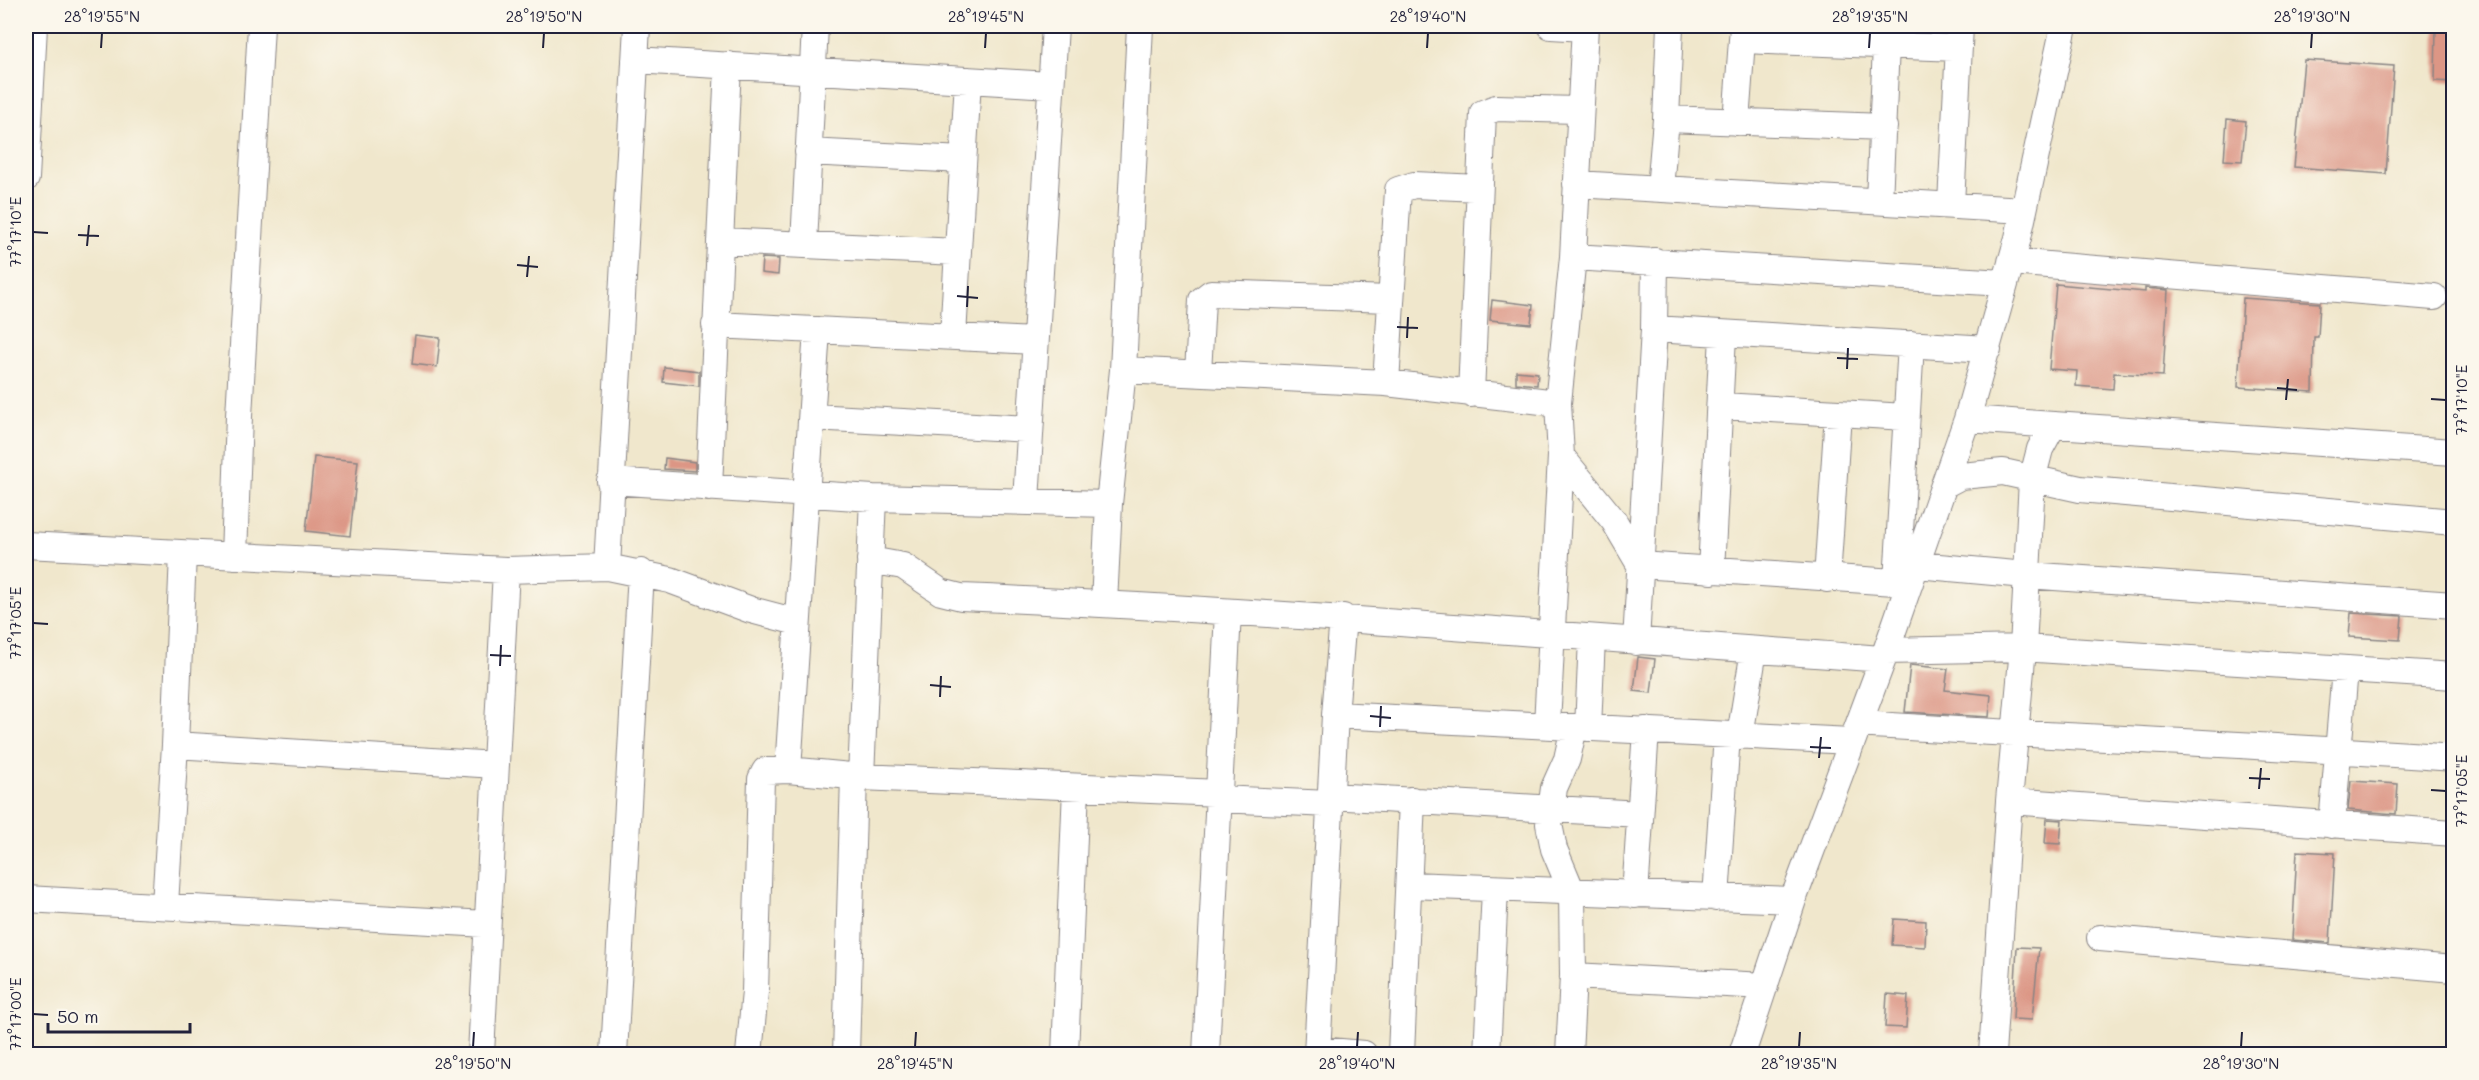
<svg xmlns="http://www.w3.org/2000/svg" width="2479" height="1080" font-family="Mali,sans-serif">
<style>
.building{fill:#dc9685}
.lines{fill:none;stroke-linecap:round;stroke-linejoin:round}
.minor-casing{stroke:#898484;stroke-width:28}
.minor{stroke:#fff;stroke-width:26}
.ticks{fill:none;stroke:#22223b;stroke-width:2}
.neatline{fill:none;stroke:#22223b;stroke-width:2}
.ticks-label{font-size:15px;text-anchor:middle;fill:#22223b}
</style>
<rect width="100%" height="100%" fill="#fbf7ec"/>
<filter id="ink" filterUnits="userSpaceOnUse"><feTurbulence type="fractalNoise" baseFrequency=".0167" numOctaves="2"/><feDisplacementMap in="SourceGraphic" scale="12" xChannelSelector="R" yChannelSelector="G"/><feConvolveMatrix kernelMatrix="1 2 1 2 8 2 1 2 1" color-interpolation-filters="sRGB"/></filter>
<filter id="wash" filterUnits="userSpaceOnUse"><feTurbulence type="fractalNoise" baseFrequency=".008" numOctaves="4" result="noise"/><feDisplacementMap in="SourceGraphic" scale="24" xChannelSelector="R" yChannelSelector="G"/><feGaussianBlur stdDeviation="1.35" result="paint"/><feColorMatrix in="noise" values="0 0 0 0 0 0 0 0 0 0 0 0 0 0 0 0 0 1.4 0 .05"/><feComposite in="paint" operator="in"/></filter>
<g filter="url(#wash)">
<rect width="100%" height="100%" fill="#f0e7cc"/>
<g id="blocks">
<path class="building" d="M2436,26H2454V82L2435,81Z
M2304,60L2394,66L2386,174L2294,167Z
M2227,119L2246,121L2242,161L2224,160Z
M762,258L779,259L778,275L761,273Z
M2056,284L2145,292V288L2168,290L2163,376L2114,373L2113,389L2076,386L2077,371L2049,369Z
M2243,298L2320,303L2318,337H2314L2313,392L2238,387Z
M1492,300L1533,305L1531,324L1490,320Z
M415,335L440,338L437,367L412,364Z
M664,367L699,371V386L663,382Z
M1516,371L1538,373L1537,385L1516,383Z
M314,457L358,461L350,536L306,531Z
M665,458L695,462V471L664,469Z
M2351,613L2402,616L2400,640L2349,637Z
M1638,657L1655,659L1651,693L1634,691Z
M1910,665L1948,669L1945,690L1991,695L1989,717L1905,712Z
M2351,781L2398,784L2396,814L2348,810Z
M2047,819L2062,820L2060,844L2045,843Z
M2297,851L2335,853L2330,943L2292,940Z
M1894,919L1926,921L1925,947L1892,945Z
M2017,947L2039,948L2032,1020L2013,1019Z
M1887,994L1908,996L1906,1028L1885,1027Z"/>
</g>
</g>
<g filter="url(#ink)">
<use href="#blocks" fill-opacity="0" stroke="#898484" stroke-width="1.5"/>
<g class="lines">
<defs>
<path id="minor" d="M1551,26L1585,28
M1743,40L1959,48
M635,60L1050,85
M1666,119L1884,127
M1736,122L1743,26
M808,152L963,160
M26,178L34,26
M1576,184L2024,210
M1660,189L1666,119L1670,26
M1879,201L1886,46
M1951,204L1960,26
M720,241L958,252
M804,244L815,26
M1573,257L2004,283
M2011,262L2434,297
M715,325L1035,341
M1654,329L1988,349
M953,336L968,80
M1123,370L1386,383L1558,403
M1198,373L1202,300L1211,293L1391,299
M1386,383L1398,190L1414,185L1479,188
M1471,394L1483,113L1496,108L1579,110
M1722,406L1906,417
M813,417L1029,429
M1967,419L2454,452
M1561,456L1614,521L1640,565L1910,583
M610,481L873,498L1109,504
M1944,485L1961,476L2003,472L2080,489L2454,522
M709,488L728,65
M1026,501L1055,26
M26,545L506,570L607,567L670,580L751,610L797,622
M234,556L239,416L261,26
M870,560L903,566L941,592L961,597C1269,610 1575,637 1883,659
M1917,565L2026,575L2454,605
M607,567L637,26
M1711,571L1723,335
M1827,579L1838,413
M1897,582L1911,344
M1104,603L1109,504L1123,370L1140,26
M1636,642L1654,329L1655,261
M1886,651L2023,648L2454,676
M1335,715L1851,741
M1859,724C2057,737 2255,744 2454,758
M1547,725L1561,456L1558,403L1573,257L1585,26
M1588,728L1592,638
M1740,736L1754,650
M175,745L496,765
M788,770L817,330
M861,777L873,498
M1330,796L1640,814
M1219,799L1330,804
M2009,801L2454,833
M2332,825L2345,669
M1410,885L1793,900
M1635,895L1646,730
M1716,898L1727,735
M26,899L487,924
M165,905L175,745L183,554
M2100,938L2454,969
M1573,976L1765,986
M1318,1050L1364,1054
M481,1054L506,570
M614,1054L641,572
M749,1054L755,992L761,779L765,771L788,770L861,777L1219,793
M846,1054L854,776
M1065,1054L1076,788
M1206,1054L1228,612
M1317,1054L1335,715L1343,617
M1401,1054L1412,800
M1487,1054L1495,890
M1569,1054L1573,976L1572,892L1554,849L1549,824L1554,788L1567,759L1574,727
M1742,1054L1793,900L1886,651L1967,419L2018,238L2064,26
M1992,1054L2009,801L2023,648L2032,480L2040,449L2053,425"/>
</defs>
<use href="#minor" class="minor-casing"/>
<use href="#minor" class="minor"/>
</g>
</g>
<path class="ticks" d="M101,48L102,33M543,48L544,33M985,48L986,33M1427,48L1428,33M1869,48L1870,33M2311,48L2312,33M33,232L48,233M78,235L99,236M87,246L89,225M517,265L538,267M527,277L529,256M957,296L978,298M967,307L968,286M1397,327L1418,328M1407,338L1408,317M1837,358L1858,359M1847,369L1848,348M2277,388L2297,390M2431,399L2446,400M2286,400L2288,379M33,623L48,624M490,655L511,656M500,666L501,645M930,685L951,687M940,697L941,676M1370,716L1391,718M1380,727L1381,706M1810,747L1831,748M1819,758L1821,737M2249,778L2270,779M2259,789L2261,768M2431,790L2446,791M33,1014L48,1015M473,1047L474,1032M915,1047L916,1032M1357,1047L1358,1032M1799,1047L1800,1032M2241,1047L2242,1032"/>
<rect width="2479" height="1080" fill="none" stroke="#fbf7ec" stroke-width="66"/>
<path d="M48 1023v9h142v-9" fill="none" stroke="#22223b" stroke-width="3"/>
<text x="57" y="1023" font-size="18" fill="#22223b" stroke="#fbf7ec" stroke-width="4.5" paint-order="stroke">50 m</text>
<rect x="33" y="33" width="2413" height="1014" class="neatline"/>
<g class="ticks-label">
<text x="102" y="22">28°19'55"N</text>
<text x="544" y="22">28°19'50"N</text>
<text x="986" y="22">28°19'45"N</text>
<text x="1428" y="22">28°19'40"N</text>
<text x="1870" y="22">28°19'35"N</text>
<text x="2312" y="22">28°19'30"N</text>
<text transform="translate(16 232) rotate(-90)" y="5">77°17'10"E</text>
<text transform="translate(2462 400) rotate(-90)" y="5">77°17'10"E</text>
<text transform="translate(16 623) rotate(-90)" y="5">77°17'05"E</text>
<text transform="translate(2462 791) rotate(-90)" y="5">77°17'05"E</text>
<text transform="translate(16 1014) rotate(-90)" y="5">77°17'00"E</text>
<text x="473" y="1069">28°19'50"N</text>
<text x="915" y="1069">28°19'45"N</text>
<text x="1357" y="1069">28°19'40"N</text>
<text x="1799" y="1069">28°19'35"N</text>
<text x="2241" y="1069">28°19'30"N</text>
</g>
</svg>
